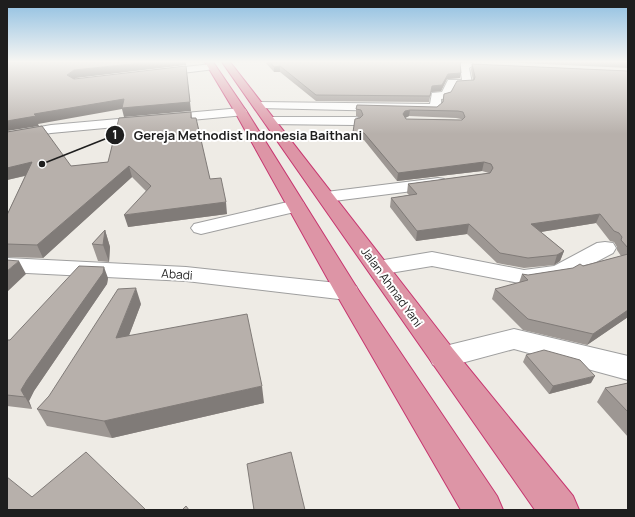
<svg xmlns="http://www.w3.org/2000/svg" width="635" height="517" font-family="Manrope,sans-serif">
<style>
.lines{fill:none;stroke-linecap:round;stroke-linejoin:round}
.minor-casing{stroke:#9f9f9f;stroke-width:2}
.highway-casing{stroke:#c73770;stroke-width:2}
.minor{fill:#fff;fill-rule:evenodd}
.highway{fill:#dd95a6;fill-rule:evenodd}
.wall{fill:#9d9793;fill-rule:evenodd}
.shaded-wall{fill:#807b78}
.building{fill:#b7b0ab;stroke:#807b78;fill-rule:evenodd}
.labels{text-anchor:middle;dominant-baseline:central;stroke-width:4;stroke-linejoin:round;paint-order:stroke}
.street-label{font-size:12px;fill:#1e1e1e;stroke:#fff}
.leader{fill:none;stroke:#1e1e1e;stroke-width:1.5}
.callout-dot{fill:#1e1e1e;stroke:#fff;stroke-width:1.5}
.mark-label{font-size:12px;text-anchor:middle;font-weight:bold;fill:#fff}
.callout-label{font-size:13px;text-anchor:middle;font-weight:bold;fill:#1e1e1e;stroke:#fff;stroke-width:4;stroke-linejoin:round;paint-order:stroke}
</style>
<rect width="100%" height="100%" fill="#eeebe5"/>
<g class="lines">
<defs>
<path id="minor" d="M470,62L474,65L469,68L472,83L471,85H455L449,98L441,99V108L439,110L435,112L259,108L255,107L253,105L255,103L259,102L430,104L432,93L442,92L448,80H462L460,65L461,63Z
M212,64L216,67L215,69L157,76L152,73L157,70Z
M241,108L245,109L247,112L245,115L51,133L7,141V133L51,125Z
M270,117H355L359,118L361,121L359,124L355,125L266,124L264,121L266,118Z
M438,178L444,179L446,183L444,187L326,202L320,201L317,197L320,193L326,192Z
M296,200L303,202L305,206L303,210L201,234L194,232L191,228L194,224Z
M605,242L613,243L616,248L613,253L568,277L524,284L432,266L378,275L370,273L367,268L370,263L378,261L432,252L524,270L554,266L597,243Z
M7,258L186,267L347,284L356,286L359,292L356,298L347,300L186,281L7,272Z
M514,329L628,356V380L514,349L443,368L433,365L429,357L433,349Z"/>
<path id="highway" d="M205,62H213L247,112L357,288L497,496L503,510H461L335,292L235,112Z
M222,62H230L453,349L573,496L579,510H535Z"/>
</defs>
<use href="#minor" class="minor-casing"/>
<use href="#highway" class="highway-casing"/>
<use href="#minor" class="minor"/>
<use href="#highway" class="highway"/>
</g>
<path class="wall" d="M265,62H463L460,64V78L447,79L441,91L431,92L429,102L316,101L280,72H274Z
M501,62H628V68Z
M472,64L628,71V317L587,345L523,330L492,299L495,289L519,283L522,274L528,275L573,268L621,256L617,250V247L614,242L610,241L596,223L541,232L564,251L560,261L554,265L524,268L497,263L467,234L416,241L390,207L391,198L409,195L407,193L408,184L489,173L482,171L397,181L364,140L352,139L353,132L360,118L356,116V109L437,107L442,103L444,94L451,92L473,80L471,70ZM409,116L456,118L461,119L462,120L406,119L405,118Z
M191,112L192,118L210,179L227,214L128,227L146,191L132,177L43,258L7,257V215L25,176L7,180V132L71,166L108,162Z
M105,230L110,247L109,262L98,261L92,244Z
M108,278L107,284L34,391L29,401L32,409L7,406V340H10Z
M141,304L129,335L264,403L112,438L47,426L37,409Z
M526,355L591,383L549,394L523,362Z
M628,383V437L597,402L605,388Z"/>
<path class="shaded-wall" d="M150,62H186V65L76,78L70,83L67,75L74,70Z
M186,66L191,111L124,117L122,109L38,124L39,126L7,131V121L34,114Z
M280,66V72H274V67Z
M461,73L460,78L447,79L441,91L431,92L429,102L432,86L448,74Z
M410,110L409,116L405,118L403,114L405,111Z
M32,162L36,173L7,180V168Z
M484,162L482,171L397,181L398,173Z
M129,166L132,177L43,258L37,245Z
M226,202L227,214L128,227L124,215Z
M600,214L596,223L528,234L531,224Z
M469,224L467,234L416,241L417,231Z
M105,230L110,247L109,262L103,245Z
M564,251L560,261L554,265L557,255Z
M19,261L26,274L7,292V271Z
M104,267L108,278L107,284L34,391L29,401L32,409L25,397L21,390L27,380Z
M136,288L141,304L122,354L116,338Z
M628,310V317L587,345L593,334Z
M595,376L591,383L549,394L553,386Z
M262,386L264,403L112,438L104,421Z"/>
<path class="building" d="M7,62H150L74,70L67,75L74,79L186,66L190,102L122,108L124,99L34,114L36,116L7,121Z
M270,62H460L461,73L448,74L442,85L432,86L430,96L316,95L280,66L274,67Z
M472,64L628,71V248L621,240L622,237L619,233L614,231L600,214L531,224L564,251L557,255L528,258L500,253L469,224L417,231L391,198L417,194L408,184L490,173L493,168L491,164L484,162L398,173L364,133L353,132L355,119L360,118L363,115L361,110L356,109L357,105L437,107L443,102L444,94L451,92L457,81L474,80L475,77ZM410,110L458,111L463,112L465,117L462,120L406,119L403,114L405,111Z
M191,112V118H196L210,179L221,178L226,202L124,215L151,186L129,166L37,245L7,244V215L32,162L7,168V132L42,126L71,166L108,162L119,118Z
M105,230L103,245L92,244Z
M628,254V310L593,334L528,319L495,289L528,280L522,274L528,275L573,268L580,264L583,266Z
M7,260L19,261L7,271Z
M79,266L104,267L103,273L27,380L21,390L25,397L7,395V340H10Z
M136,288L116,338L247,314L262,386L104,421L37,409L49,396L118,289Z
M544,350L580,360L595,376L553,386L526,355Z
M628,383V412L605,388Z
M86,452L146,510H7V477L32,497Z
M291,452L305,510H254L247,464Z
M186,506L189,510H182Z"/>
<linearGradient id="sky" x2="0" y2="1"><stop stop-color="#8fbfe1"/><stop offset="0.46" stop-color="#f7f6f3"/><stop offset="1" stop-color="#f7f6f3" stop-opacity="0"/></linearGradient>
<rect width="635" height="134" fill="url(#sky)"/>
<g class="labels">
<g class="street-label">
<text transform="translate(177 274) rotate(4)">Abadi</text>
<text transform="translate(392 287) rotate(54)">Jalan Ahmad Yani</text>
</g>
</g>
<path class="leader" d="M42 164L115 135"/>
<g class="callout-dot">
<circle cx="42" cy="164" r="4"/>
<circle cx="115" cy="135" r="10"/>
</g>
<g class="mark-label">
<text x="115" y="139">1</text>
</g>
<g class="callout-label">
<text x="248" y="140">Gereja Methodist Indonesia Baithani</text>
</g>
<rect width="635" height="517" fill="none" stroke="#1e1e1e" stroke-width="16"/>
</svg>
